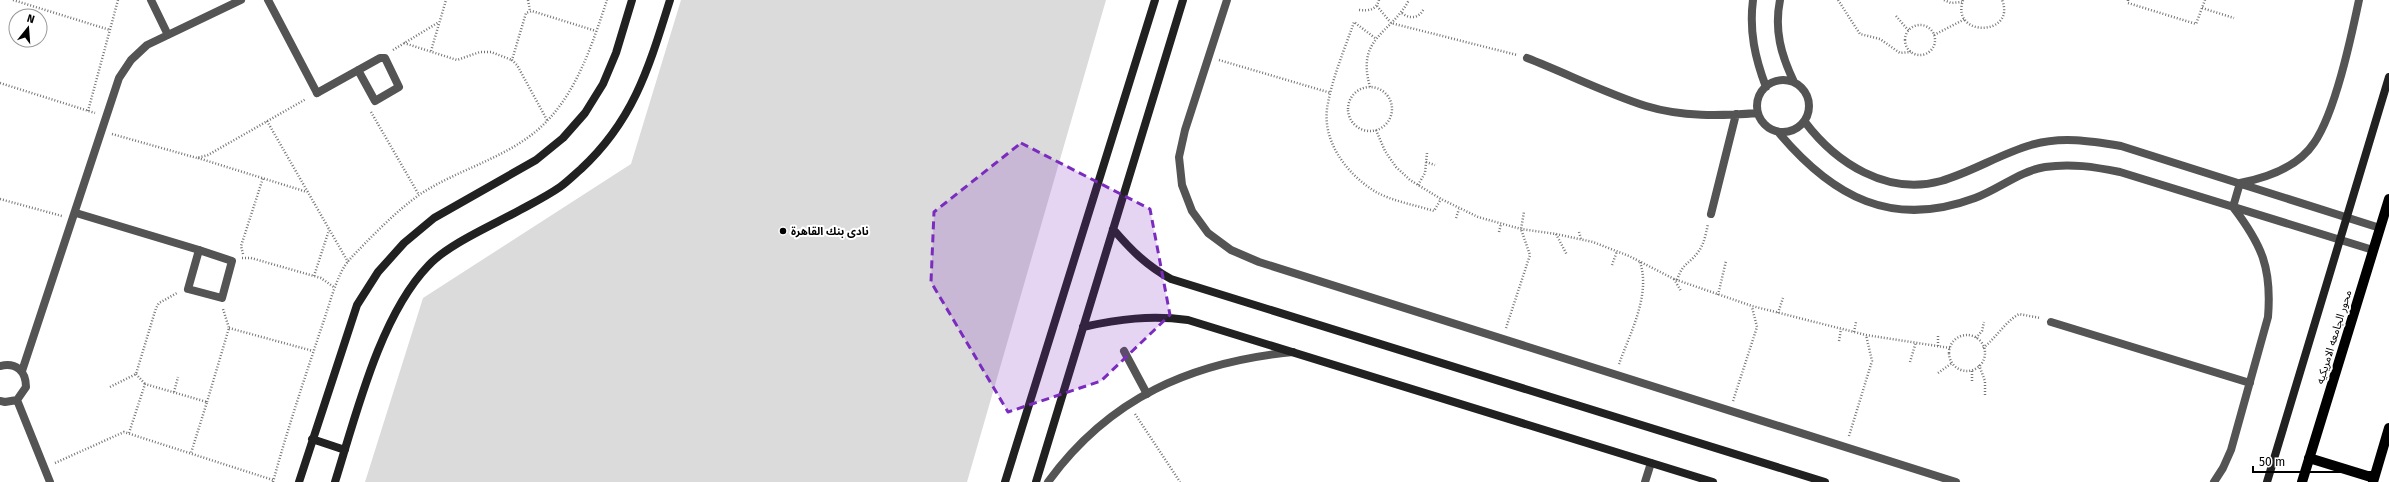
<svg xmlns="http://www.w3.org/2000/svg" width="2389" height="482" font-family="'Fira Sans','Noto Sans Arabic',sans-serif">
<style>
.green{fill:#dbdbdb}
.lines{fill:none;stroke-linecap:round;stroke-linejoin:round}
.path{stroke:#767676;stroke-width:2.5;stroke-dasharray:1 2;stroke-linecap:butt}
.lane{stroke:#545454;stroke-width:8}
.street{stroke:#545454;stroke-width:8}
.secondary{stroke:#212121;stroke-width:8}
.primary{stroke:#000;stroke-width:10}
.marked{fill:#7b2cbf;fill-opacity:0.2;stroke:#7b2cbf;stroke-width:3;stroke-dasharray:8 5;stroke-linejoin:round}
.poi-dot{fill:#000;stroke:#fff;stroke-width:1.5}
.labels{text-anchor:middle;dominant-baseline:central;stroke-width:4;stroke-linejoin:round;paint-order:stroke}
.poi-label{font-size:11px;font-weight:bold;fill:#000;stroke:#fff;text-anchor:start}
.street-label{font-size:11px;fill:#000;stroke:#fff}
</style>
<rect width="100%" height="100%" fill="#fff"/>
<path class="green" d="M681,0H1106L967,482H365L423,298L631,164Z"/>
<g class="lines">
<path class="path" d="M13,0L110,30
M528,0L530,11
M1838,0L1860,34L1880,39L1900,53L1911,52
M1944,0L1951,3L1962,2
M1963,0C1950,38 2017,36 2002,0
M2128,0V3L2196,24L2205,0
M1377,6L1391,23L1517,55
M2202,8L2234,18
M1359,10C1369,11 1376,10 1379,0
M1402,13C1410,20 1420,18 1424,8
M1896,16L1909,31
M1905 40a15 15 0 1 1 30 0a15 15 0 1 1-30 0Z
M1934,35L1965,19
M1375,38L1354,22C1345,48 1333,76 1328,103C1320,139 1346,174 1376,192C1392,201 1415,205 1434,211L1441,199
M404,43L457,60L480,52H491L512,60
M393,50L439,22
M431,51L446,0
M1219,60L1331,93
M0,83L95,113
M1370,87C1356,37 1390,35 1409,0
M1348 109a22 22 0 1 1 44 0a22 22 0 1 1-44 0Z
M88,111L118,0
M371,112L419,195
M547,120L517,65L512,60L526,13L532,11L596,31
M267,121L348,262
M1376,130L1385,151L1396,167L1410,180L1441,199L1478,217L1521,229L1556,234L1593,242L1629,256L1674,279L1752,306L1866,335L1950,348
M112,134L197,158L208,155L306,99
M198,158L307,192
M1426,162L1435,165
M1418,185L1425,173L1427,153
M0,199L62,216
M1456,218L1459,209
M1499,232L1501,224
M1579,232L1581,239
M1556,234L1567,255
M243,254L241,246L263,178
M242,258H251L321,278L335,288
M1612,265L1617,251
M314,276L329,230
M1674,279L1681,291
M1677,280C1683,262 1689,265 1698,252C1704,245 1706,233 1708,224
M1718,295L1726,261
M1778,313L1783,298
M229,328L313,351
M1506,328L1530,255L1521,229L1524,212
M1854,332L1856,322
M1949 353a18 18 0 1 1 36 0a18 18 0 1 1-36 0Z
M1976,338L1982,331L1984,322
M1839,341L1841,329
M1938,346V334
M1983,348C1997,337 2004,323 2019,314L2040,318
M1910,362L1916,342
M1619,364C1630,333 1651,295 1640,262
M1979,365L1985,381V397
M1938,373L1952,363
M136,374L145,384
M1972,381V370
M110,387L136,374L156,308L159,303L177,293
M174,392L178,377
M1733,401L1757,327L1752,307
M207,402L229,328L223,309
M1135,414L1180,482
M129,433L145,384L207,402L191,453
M1849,436L1872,361L1866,335
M55,463L124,432L273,480
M273,482C288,427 306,374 324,320C330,303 337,274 349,260C369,239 395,212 419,195C459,168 513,157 547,121C578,89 593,42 607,0"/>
<path class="lane" d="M317,93L380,58H385L399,87L375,101L358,70
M199,250L232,261L222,298L188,289Z
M1124,351L1147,394"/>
<path class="street" d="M151,0L168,35
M268,0L317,93
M1227,0L1185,130L1179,157L1182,185L1192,211L1208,233L1231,250L1259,262L1956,482
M1753,0C1749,31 1755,58 1766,87
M1780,0C1774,30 1781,55 1794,82
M1527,58C1566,73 1605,93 1646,106C1682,117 1720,116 1758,113
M1757 106a26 26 0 1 1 52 0a26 26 0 1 1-52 0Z
M1805,122C1836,163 1887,196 1941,181C1972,172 2000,154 2031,145C2061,136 2091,141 2121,146L2380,228
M1779,133C1833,197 1892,229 1975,198C1999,189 2020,171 2045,167C2071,163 2095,167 2120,172L2373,250
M76,213L199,250
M1711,214L1736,114
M2051,322L2250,383
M0,366C16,362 26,371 26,387L17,400L5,402L0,401
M22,371L119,78L131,60L147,45L241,0
M17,400L50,482
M1048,482C1109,398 1191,362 1293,352
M1645,482L1651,463
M2214,482L2223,468L2231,450L2268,317C2272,268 2262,245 2233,207L2240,183C2266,178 2298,167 2314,143C2335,113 2351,38 2359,0"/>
<path class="secondary" d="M1113,229C1131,250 1147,266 1171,279L1825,482
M1083,327C1119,319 1151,315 1188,320L1713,482
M312,439L345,450
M299,482L357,305L378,272L404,243L434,218L536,160L563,138L585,113L603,84L616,53L632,0
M335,482C356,415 380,316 428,266C448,244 493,225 520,210C533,203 547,196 560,187C567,182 574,175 581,169C634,120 649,67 670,0
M1005,482L1155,0
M1036,482L1183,0
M2267,482L2389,77"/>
<path class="primary" d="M2309,458L2374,478
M2302,482L2389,199
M2373,482L2389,428"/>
</g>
<path class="marked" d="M1021,143L1150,209L1170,315L1101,381L1008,412L931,282L934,212Z"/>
<circle class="poi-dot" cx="783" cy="231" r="4"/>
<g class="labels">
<g class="poi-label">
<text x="791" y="231">نادى بنك القاهرة</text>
</g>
<g class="street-label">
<text transform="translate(2334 337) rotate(-73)">محور الجامعه الامريكيه</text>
</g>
</g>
<g transform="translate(28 28) rotate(17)"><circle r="19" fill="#ffffff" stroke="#999999"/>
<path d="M0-3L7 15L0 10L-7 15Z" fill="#000000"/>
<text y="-6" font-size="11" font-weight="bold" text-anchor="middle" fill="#000000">N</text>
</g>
<path d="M2253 466v6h124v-6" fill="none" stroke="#000000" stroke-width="2"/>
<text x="2259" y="466" font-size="12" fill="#000000" stroke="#ffffff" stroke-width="3" paint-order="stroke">50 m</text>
</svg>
